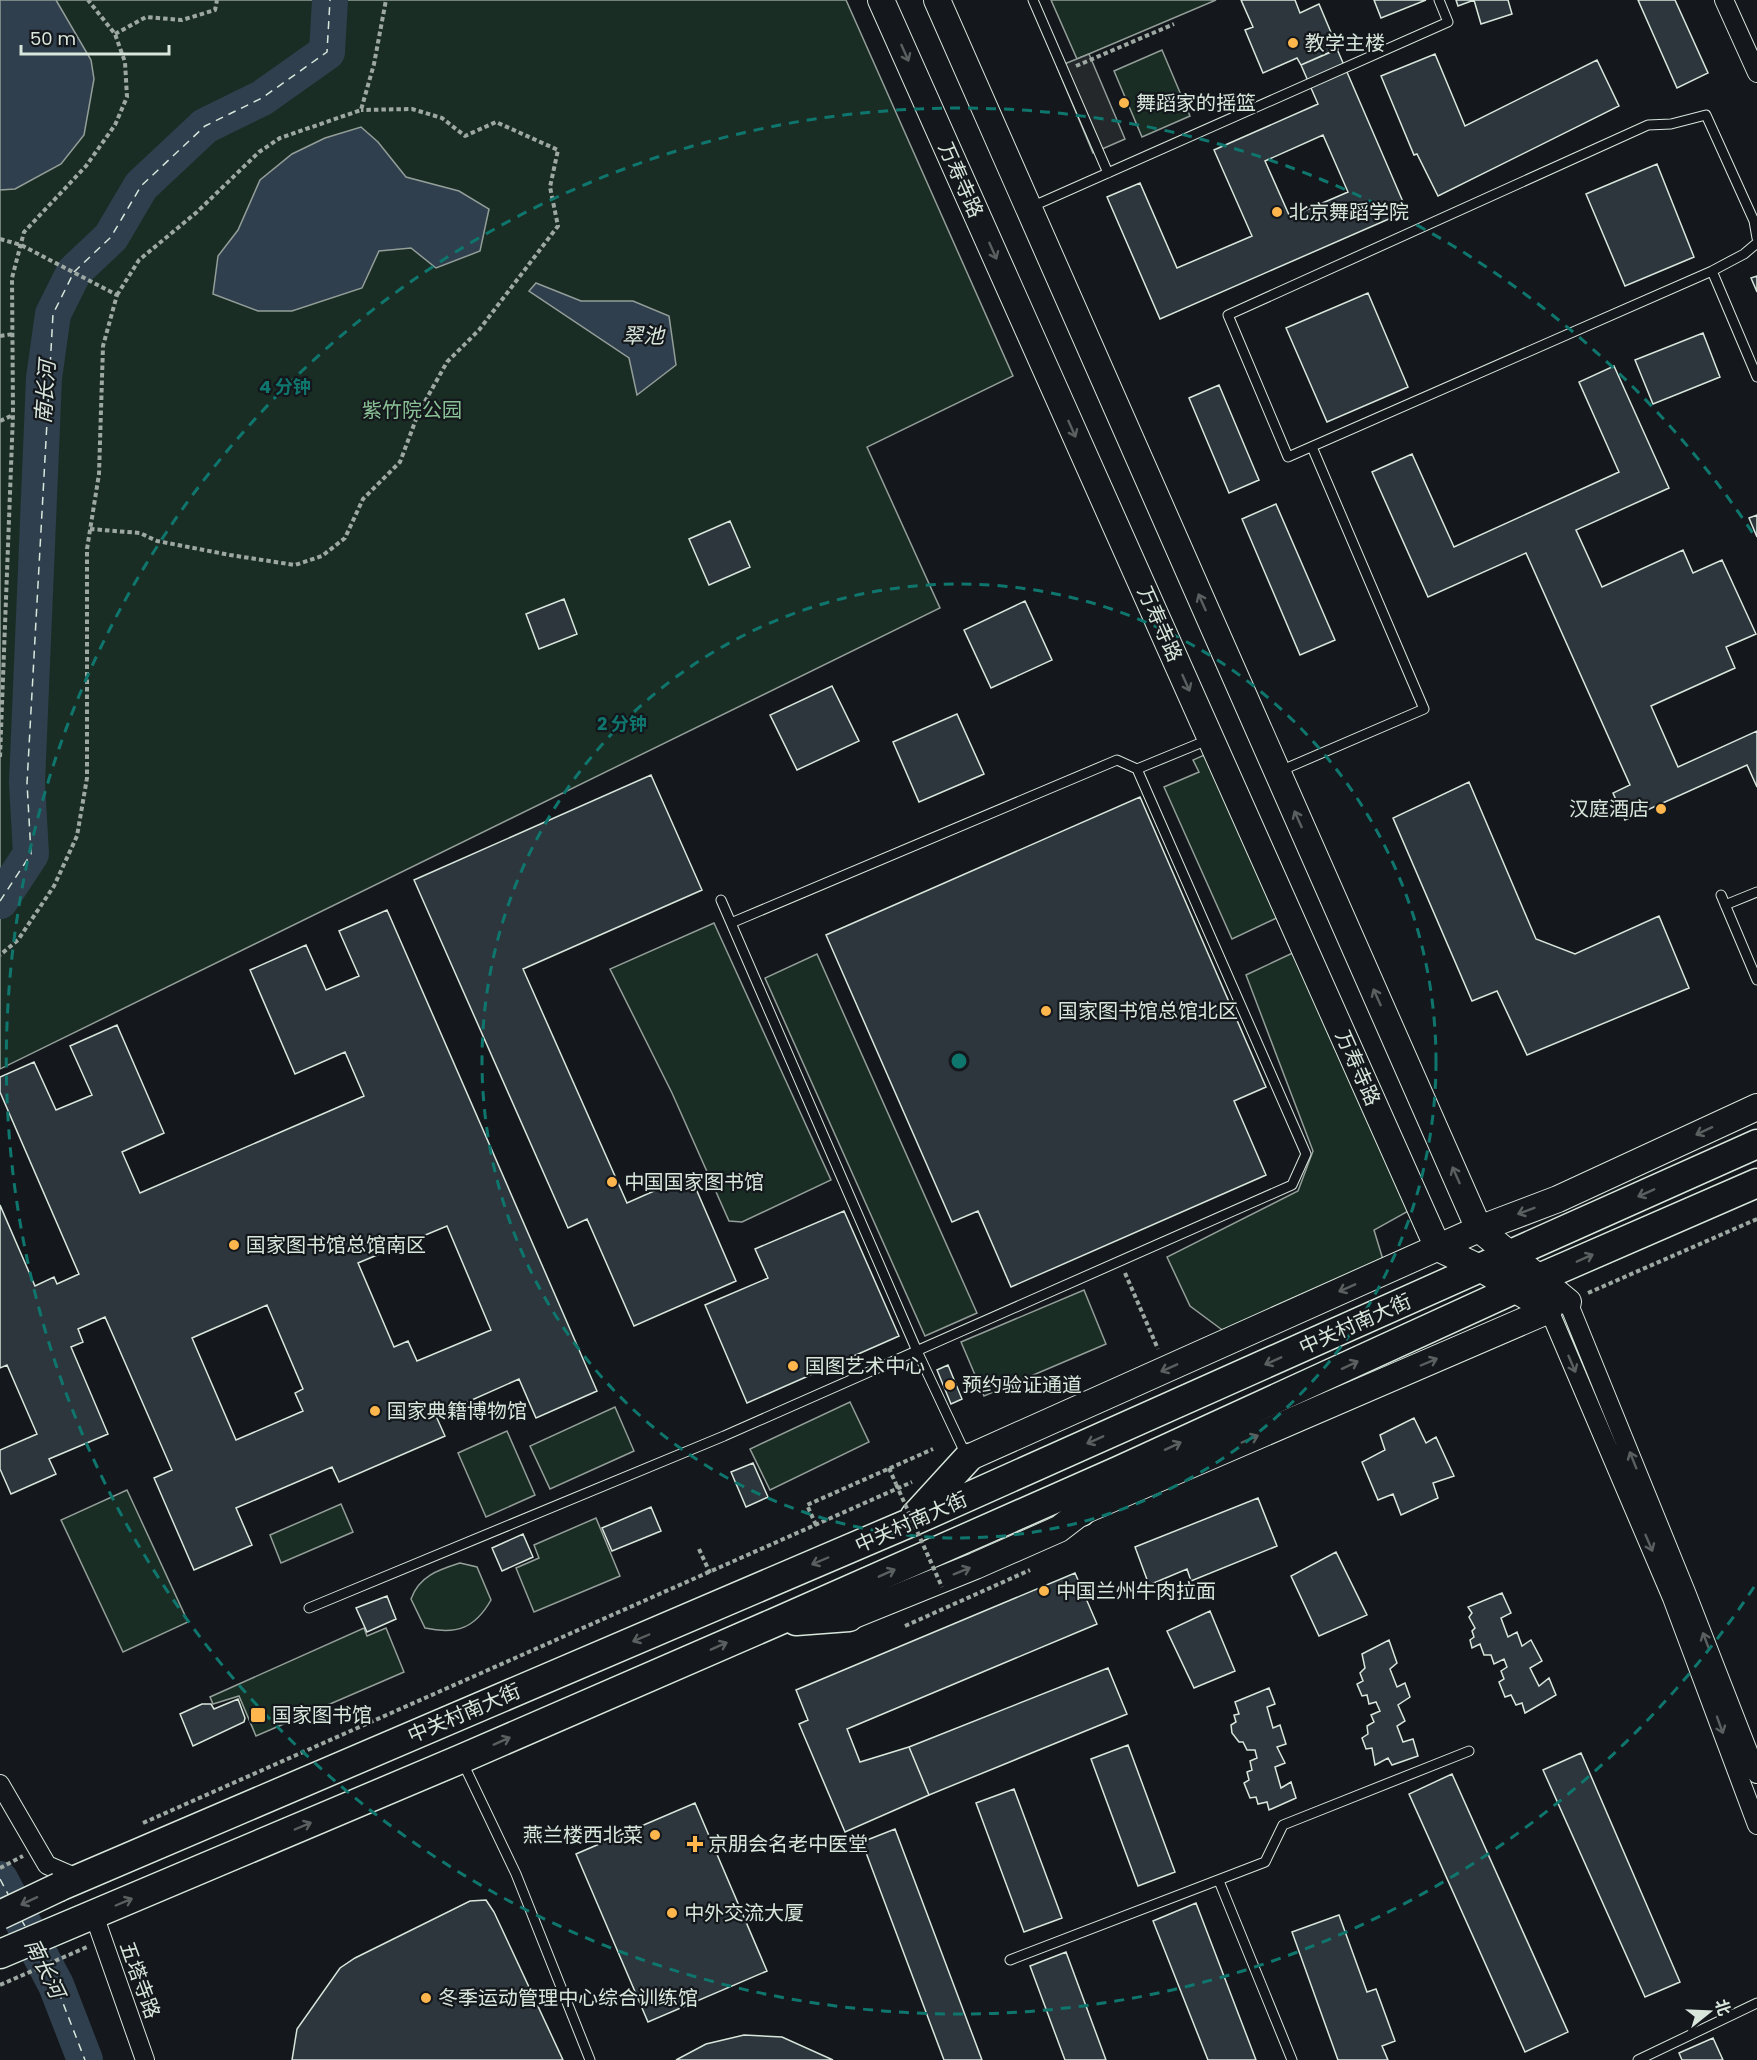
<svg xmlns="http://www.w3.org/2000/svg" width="1757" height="2060" font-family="Poppins,'Noto Sans SC',sans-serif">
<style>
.green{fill:#1a2d24;stroke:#939e99;stroke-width:1.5}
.parking{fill:#24282b;stroke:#939e99;stroke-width:1.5}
.water{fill:#2f3f4d;stroke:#939e99;stroke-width:1.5}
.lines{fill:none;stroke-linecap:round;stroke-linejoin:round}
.river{stroke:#2f3f4d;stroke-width:36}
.ferry{stroke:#d8e6dc;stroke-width:1.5;stroke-dasharray:8 6;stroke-linecap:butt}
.building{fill:#2c363c;stroke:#d8e6dc;stroke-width:1.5;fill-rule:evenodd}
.lane-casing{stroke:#d8e6dc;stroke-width:11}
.street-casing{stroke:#d8e6dc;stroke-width:20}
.secondary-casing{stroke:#d8e6dc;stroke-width:28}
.primary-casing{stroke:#d8e6dc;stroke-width:31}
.path{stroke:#9da8a2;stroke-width:4;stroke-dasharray:4.5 3;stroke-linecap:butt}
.lane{stroke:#14181c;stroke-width:9}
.street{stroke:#14181c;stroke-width:18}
.secondary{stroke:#14181c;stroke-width:26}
.primary{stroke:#14181c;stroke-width:28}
.primary-bridge-casing{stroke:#d8e6dc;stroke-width:31;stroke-linecap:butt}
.path-bridge{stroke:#9da8a2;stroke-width:4;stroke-dasharray:4.5 3;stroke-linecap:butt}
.primary-bridge{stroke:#14181c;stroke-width:28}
.oneway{stroke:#59605f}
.ring{fill:none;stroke:#0f766e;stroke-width:3;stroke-dasharray:10 8}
.poi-dot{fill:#ffb74d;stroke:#14181c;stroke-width:2}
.labels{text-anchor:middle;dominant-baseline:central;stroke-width:4.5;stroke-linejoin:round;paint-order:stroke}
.poi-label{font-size:20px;fill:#d8e6dc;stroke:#14181c;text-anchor:start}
.street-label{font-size:20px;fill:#d8e6dc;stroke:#14181c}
.park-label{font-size:20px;fill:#8ac095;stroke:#14181c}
.water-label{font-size:21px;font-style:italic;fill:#d8e6dc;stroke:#14181c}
.centre{fill:#0f766e;stroke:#14181c;stroke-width:3}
.ring-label{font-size:18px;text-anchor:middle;font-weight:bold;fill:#0f766e;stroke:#14181c;stroke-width:4.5;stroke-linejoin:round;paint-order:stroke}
</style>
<rect width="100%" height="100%" fill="#14181c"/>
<path class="green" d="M0,0H846L1013,376L867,447L940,608L0,1069Z
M1051,0H1216L1077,59Z
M1162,50L1190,116L1142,137L1114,71Z
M1211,752L1283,915L1232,939L1164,787L1199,772L1193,760Z
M714,923L831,1180L742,1222L729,1221L672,1093L610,969Z
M1299,950L1412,1209L1374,1230L1384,1263L1229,1335L1190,1306L1167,1257L1298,1191L1313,1151L1246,975Z
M817,954L977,1313L925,1336L765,978Z
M1084,1290L1106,1344L984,1396L961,1342Z
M850,1402L869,1442L770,1490L750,1449Z
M615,1407L634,1451L550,1489L530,1446Z
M507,1431L535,1495L486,1517L458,1453Z
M127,1490L188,1622L123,1652L61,1520Z
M341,1504L353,1532L281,1563L270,1535Z
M596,1518L620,1576L534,1612L516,1568L539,1558L534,1545Z
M460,1563L477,1567L491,1600C475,1628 457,1635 425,1628L411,1599C419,1576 438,1570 460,1563Z
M364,1628L367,1636L386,1628L404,1672L256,1736L239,1696L213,1704L210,1697Z"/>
<path class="parking" d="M1089,54L1125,139L1093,153L1057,67Z"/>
<path class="water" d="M0,0H56L91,60L94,79L84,135L61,164L15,189L0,190Z
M361,127L378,142L406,177L459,191L489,209L480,251L436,268L411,248L379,251L362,288L292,311H258L213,294L218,256L238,230L260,180L292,154L325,138Z
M536,283L581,301H633L669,316L676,365L637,395L629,358L529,291Z"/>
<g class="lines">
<path class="river" d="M0,901L31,854L27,783L44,378L53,314L74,272L111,237L141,186L205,126L262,98L327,52L330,0
M0,1879L56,1985L85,2060"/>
<path class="ferry" d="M0,901L31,854L27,783L53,314L74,272L111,237L141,186L205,126L262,98L327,52L330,0
M0,1879L9,1896
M21,1919L26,1928
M39,1954L56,1985L85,2060"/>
</g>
<path class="building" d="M1241,0H1295L1300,13L1319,4L1338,49L1301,65L1297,58L1263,73L1245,30L1253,27Z
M1374,0H1426L1381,18Z
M1456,0H1508L1512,14L1481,24L1474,0L1458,6Z
M1638,0H1675L1708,73L1677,88Z
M1337,49L1407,211L1160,319L1107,197L1140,183L1177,268L1252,236L1214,150L1318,104L1301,65ZM1323,135L1348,192L1290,217L1265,161Z
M1435,54L1465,126L1597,60L1619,106L1438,196L1417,154L1414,155L1381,76Z
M1657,164L1694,257L1625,286L1586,194Z
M1757,276V292L1751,278Z
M1368,293L1408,387L1327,422L1286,328Z
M1703,333L1720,377L1653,404L1635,360Z
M1614,366L1669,488L1576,530L1602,587L1683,550L1693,573L1722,560L1756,634L1726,647L1735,668L1651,706L1678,767L1757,731V787L1747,765L1625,820L1613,793L1630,785L1526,553L1428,597L1372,472L1412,454L1454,547L1619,472L1579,382Z
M1219,385L1259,480L1229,493L1189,398Z
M1276,504L1335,640L1300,655L1242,519Z
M1757,515V537L1749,518Z
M730,521L750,567L709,585L689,539Z
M564,599L577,634L539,649L526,614Z
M1025,601L1052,660L991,688L964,630Z
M832,686L859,741L797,770L770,715Z
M957,714L984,774L919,802L893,742Z
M651,775L702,890L523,969L627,1203L690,1175L736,1281L634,1326L587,1219L568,1228L414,880Z
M1469,782L1536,939L1575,954L1659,916L1689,988L1527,1055L1497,991L1472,1001L1393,818Z
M1140,797L1266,1087L1234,1101L1266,1175L1011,1287L978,1211L952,1222L826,935Z
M387,910L597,1391L536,1418L519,1379L436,1416L445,1436L339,1482L332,1467L236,1508L252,1545L194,1570L154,1478L172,1470L105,1317L78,1329L83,1342L71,1347L108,1434L49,1459L56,1474L11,1494L0,1469V1450L37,1434L7,1365L0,1368V1205L35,1286L54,1277L57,1284L79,1274L0,1092V1077L34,1062L56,1110L92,1095L70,1046L117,1025L164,1133L122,1152L140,1193L364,1096L345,1052L295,1074L250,970L306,945L326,990L359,976L339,931ZM447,1226L491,1330L417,1361L408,1341L394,1347L358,1263ZM267,1305L303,1389L295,1393L303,1411L236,1440L192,1338Z
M844,1211L899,1336L747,1403L705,1305L768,1278L755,1249Z
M948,1365L962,1399L951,1404L937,1370Z
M1414,1418L1426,1443L1436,1437L1454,1476L1433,1483L1438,1498L1401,1515L1393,1494L1378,1500L1362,1462L1385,1450L1380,1435Z
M753,1463L768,1497L746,1507L731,1472Z
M1258,1498L1277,1546L1191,1581L1187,1569L1149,1585L1135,1547Z
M651,1507L661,1531L612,1551L602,1528Z
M523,1534L533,1557L502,1571L492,1548Z
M1336,1552L1367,1615L1319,1636L1291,1576Z
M1075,1573L1097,1624L847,1729L860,1762L909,1747L929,1795L845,1832L799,1724L808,1720L796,1690Z
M1502,1593L1511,1613L1501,1618L1508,1637L1517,1632L1522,1646L1531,1640L1542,1661L1530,1668L1539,1686L1549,1678L1556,1695L1525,1713L1522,1703L1516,1705L1511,1695L1505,1697L1499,1682L1504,1679L1501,1671L1507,1667L1504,1659L1494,1664L1491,1655H1484L1480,1644L1472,1648L1470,1640L1474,1637L1472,1631L1475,1628L1469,1617L1472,1613L1468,1607Z
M387,1596L396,1619L367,1632L356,1608Z
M1210,1611L1235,1671L1194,1688L1167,1631Z
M1389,1640L1397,1663L1390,1669L1397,1687L1405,1683L1410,1697L1398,1705L1405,1721L1397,1726L1403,1742L1413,1739L1418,1756L1392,1765L1388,1758L1375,1765L1372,1748L1366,1749L1362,1738L1368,1734L1367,1726L1374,1722L1371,1715L1380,1711L1376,1702L1369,1704L1367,1695L1362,1696L1357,1684L1363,1681L1360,1673L1365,1668L1362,1654Z
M1108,1668L1127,1714L929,1795L909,1747Z
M1269,1688L1275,1704L1267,1707L1273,1728L1280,1725L1286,1744L1277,1747L1285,1763L1275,1767L1281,1788L1291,1782L1296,1798L1269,1810L1267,1802L1258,1804L1256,1797L1250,1798L1244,1783L1249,1780L1247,1772L1252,1770L1250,1761L1257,1758L1255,1750H1247L1243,1742H1239L1232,1733L1231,1725L1236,1722L1234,1715L1239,1714L1235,1702Z
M238,1699L245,1718L244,1722L193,1746L180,1714L202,1704H211L214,1709Z
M1128,1745L1175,1872L1138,1886L1091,1759Z
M1581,1753L1680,1982L1645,1997L1543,1770Z
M1452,1774L1568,2032L1525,2052L1409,1794Z
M1014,1789L1062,1918L1024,1932L976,1803Z
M695,1803L767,1971L648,2022L576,1854Z
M895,1829L982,2060H944L862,1842Z
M486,1900L494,1912L563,2060H292L297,2029L340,1968L355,1958L470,1901Z
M1196,1903L1256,2060H1208L1153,1921Z
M1339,1915L1367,1992L1376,1989L1395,2041L1382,2046L1388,2060H1338L1292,1932Z
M1066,1952L1106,2060H1065L1030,1966Z
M744,2035L782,2037L833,2060H676L706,2044Z
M1713,2038L1723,2060H1682L1679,2053Z"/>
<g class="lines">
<defs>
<path id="lane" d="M1033,0L1108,173
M1031,207L1448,22L1439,0
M1757,238L1754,221L1706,115L1671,124L1648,125L1228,315L1288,457L1712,271L1744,254L1757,243
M1712,271L1757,377
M1137,769L1210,739
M1280,771L1424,709L1312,447
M1721,895L1757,980
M721,900L917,1351L966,1455
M1725,905L1757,892
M309,1608L724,1436L1292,1185L1306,1154L1137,769L1117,760L731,923
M462,1761L516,1874L590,2060
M1219,1881L1292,2060
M1010,1960L1265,1862L1283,1825L1469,1751
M1638,2060L1757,2003"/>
<path id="street" d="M1724,0L1757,73
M1568,1302L1686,1592L1757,1774
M1549,1310L1672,1598L1757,1825
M0,1784L47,1865L77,1878
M94,1915L145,2060"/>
<path id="secondary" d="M881,0L1438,1248L1480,1268L1549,1310
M937,0L1479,1229L1568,1302
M968,1458L1479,1229L1558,1199L1757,1107
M849,1617L975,1566L1059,1529L1081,1512L1549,1310"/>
<path id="primary" d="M1081,1512L1112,1478
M915,1516L968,1458
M796,1621L849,1617
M59,1887L907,1524L1757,1144
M0,1954L461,1759L776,1622L1120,1470L1539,1278L1757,1183"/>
</defs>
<use href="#lane" class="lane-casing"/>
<use href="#street" class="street-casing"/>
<use href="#secondary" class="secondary-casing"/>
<use href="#primary" class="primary-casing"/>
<path class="path" d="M115,34L146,17L182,20L215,10L217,0
M1076,66L1174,24
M0,239L21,245L117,295L103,346L99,474L87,549V778L77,836L54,886L18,940L0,955
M117,295L139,260L197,212L259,152L280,138L361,110L374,64L386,0
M0,336L13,334
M0,421L13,415
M90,529L140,533L157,541L230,555L295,565L322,556L345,538L363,499L400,462L418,414L447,362L479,330L558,226L550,187L558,150L496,122L465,136L442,118L412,109L361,110
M0,757L13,414L12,278L24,232L86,166L115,125L127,97L125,62L115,34L88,0
M1125,1273L1158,1349
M1588,1293L1757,1219
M889,1468L896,1484
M816,1525L807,1505L933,1449
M699,1549L710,1573
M905,1626L1030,1570
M143,1823L912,1482
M0,1868L23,1856
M0,1985L87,1947"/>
<use href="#lane" class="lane"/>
<use href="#street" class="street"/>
<use href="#secondary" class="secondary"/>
<use href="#primary" class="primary"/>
<defs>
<path id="primary-bridge" d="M0,1915L59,1887"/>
</defs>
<use href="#primary-bridge" class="primary-bridge-casing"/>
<path class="path-bridge" d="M896,1484L942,1587"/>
<use href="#primary-bridge" class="primary-bridge"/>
</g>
<defs><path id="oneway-shaft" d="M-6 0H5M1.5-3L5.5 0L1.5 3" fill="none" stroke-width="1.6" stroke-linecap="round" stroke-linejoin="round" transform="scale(1.5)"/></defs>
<g class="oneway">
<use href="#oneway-shaft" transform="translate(905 53) rotate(66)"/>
<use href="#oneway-shaft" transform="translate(993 251) rotate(66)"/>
<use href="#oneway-shaft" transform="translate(1072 429) rotate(66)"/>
<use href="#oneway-shaft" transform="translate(1202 602) rotate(-114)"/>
<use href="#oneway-shaft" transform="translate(1186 683) rotate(66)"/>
<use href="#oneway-shaft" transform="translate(1298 819) rotate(-114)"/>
<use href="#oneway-shaft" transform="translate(1377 997) rotate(-114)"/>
<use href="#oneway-shaft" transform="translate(1704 1131) rotate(155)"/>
<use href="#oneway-shaft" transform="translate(1456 1175) rotate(-114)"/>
<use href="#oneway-shaft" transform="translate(1646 1193) rotate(156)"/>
<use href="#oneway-shaft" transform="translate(1526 1211) rotate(159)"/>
<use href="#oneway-shaft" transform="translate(1585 1258) rotate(-24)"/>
<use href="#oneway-shaft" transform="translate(1347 1288) rotate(156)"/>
<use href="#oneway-shaft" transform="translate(1273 1361) rotate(156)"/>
<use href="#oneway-shaft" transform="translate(1429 1362) rotate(-23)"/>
<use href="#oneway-shaft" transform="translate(1572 1364) rotate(67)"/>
<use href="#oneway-shaft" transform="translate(1350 1365) rotate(-25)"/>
<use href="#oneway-shaft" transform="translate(1169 1368) rotate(156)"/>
<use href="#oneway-shaft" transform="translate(1250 1439) rotate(-23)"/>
<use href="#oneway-shaft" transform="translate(1095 1440) rotate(156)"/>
<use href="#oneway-shaft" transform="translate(1173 1446) rotate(-25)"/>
<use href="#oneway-shaft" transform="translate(1633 1460) rotate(-112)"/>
<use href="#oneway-shaft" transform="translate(1649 1543) rotate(67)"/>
<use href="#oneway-shaft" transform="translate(820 1561) rotate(157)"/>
<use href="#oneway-shaft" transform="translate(962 1571) rotate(-22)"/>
<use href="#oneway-shaft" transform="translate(887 1573) rotate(-24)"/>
<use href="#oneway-shaft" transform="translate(641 1638) rotate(157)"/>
<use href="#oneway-shaft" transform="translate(1706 1641) rotate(-111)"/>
<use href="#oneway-shaft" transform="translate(719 1646) rotate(-24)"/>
<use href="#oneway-shaft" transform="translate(1720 1725) rotate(70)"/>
<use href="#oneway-shaft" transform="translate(502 1741) rotate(-24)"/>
<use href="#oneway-shaft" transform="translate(303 1826) rotate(-23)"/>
<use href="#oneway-shaft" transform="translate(29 1901) rotate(155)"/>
<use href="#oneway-shaft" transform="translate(124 1902) rotate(-23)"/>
</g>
<g class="ring">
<circle cx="959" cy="1061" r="477"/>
<path d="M1754 1587A953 953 0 1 1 1754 535"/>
</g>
<g class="poi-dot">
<circle cx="1293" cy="43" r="6"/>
<circle cx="1124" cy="103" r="6"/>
<circle cx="1277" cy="212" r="6"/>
<circle cx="1661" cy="809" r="6"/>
<circle cx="1046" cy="1011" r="6"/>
<circle cx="612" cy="1182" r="6"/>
<circle cx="234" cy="1245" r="6"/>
<circle cx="793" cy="1366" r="6"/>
<circle cx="950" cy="1385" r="6"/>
<circle cx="375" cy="1411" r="6"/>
<circle cx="1044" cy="1591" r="6"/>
<rect x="250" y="1707" width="16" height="16" rx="3"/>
<circle cx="655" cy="1835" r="6"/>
<path d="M692 1835h6v6h6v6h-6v6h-6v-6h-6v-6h6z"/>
<circle cx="672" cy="1913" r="6"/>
<circle cx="426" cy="1998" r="6"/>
</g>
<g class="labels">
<g class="poi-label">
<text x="1305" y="43">教学主楼</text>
<text x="1136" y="103">舞蹈家的摇篮</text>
<text x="1289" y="212">北京舞蹈学院</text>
<text x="1649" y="809" text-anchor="end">汉庭酒店</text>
<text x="1058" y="1011">国家图书馆总馆北区</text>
<text x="624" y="1182">中国国家图书馆</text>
<text x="246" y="1245">国家图书馆总馆南区</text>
<text x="805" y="1366">国图艺术中心</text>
<text x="962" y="1385">预约验证通道</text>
<text x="387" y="1411">国家典籍博物馆</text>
<text x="1056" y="1591">中国兰州牛肉拉面</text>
<text x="272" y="1715">国家图书馆</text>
<text x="643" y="1835" text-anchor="end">燕兰楼西北菜</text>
<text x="708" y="1844">京朋会名老中医堂</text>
<text x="684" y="1913">中外交流大厦</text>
<text x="438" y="1998">冬季运动管理中心综合训练馆</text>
</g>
<g class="street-label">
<text transform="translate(961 180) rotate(66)">万寿寺路</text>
<text transform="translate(1160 624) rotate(66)">万寿寺路</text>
<text transform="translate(1358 1068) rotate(66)">万寿寺路</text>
<text transform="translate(1355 1324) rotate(-24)">中关村南大街</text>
<text transform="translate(911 1522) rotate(-24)">中关村南大街</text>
<text transform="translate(464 1713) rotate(-23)">中关村南大街</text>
<text transform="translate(140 1980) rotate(70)">五塔寺路</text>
</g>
<g class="park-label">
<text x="412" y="410">紫竹院公园</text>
</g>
<g class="water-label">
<text x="643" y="335">翠池</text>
<text transform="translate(45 392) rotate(-86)">南长河</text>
<text transform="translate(45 1968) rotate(64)">南长河</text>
</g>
</g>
<circle cx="959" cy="1061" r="9" class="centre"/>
<g class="ring-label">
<text x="285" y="393">4 分钟</text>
<text x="622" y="730">2 分钟</text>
</g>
<g transform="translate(1709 2012) rotate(72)" stroke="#14181c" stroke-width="4.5" paint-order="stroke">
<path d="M0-4.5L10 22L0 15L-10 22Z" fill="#d8e6dc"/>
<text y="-9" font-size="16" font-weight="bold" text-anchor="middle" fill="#d8e6dc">北</text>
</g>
<path d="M21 45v9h148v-9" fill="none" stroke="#d8e6dc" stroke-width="3"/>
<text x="30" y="45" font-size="18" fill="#d8e6dc" stroke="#14181c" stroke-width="4.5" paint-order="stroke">50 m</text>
</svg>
